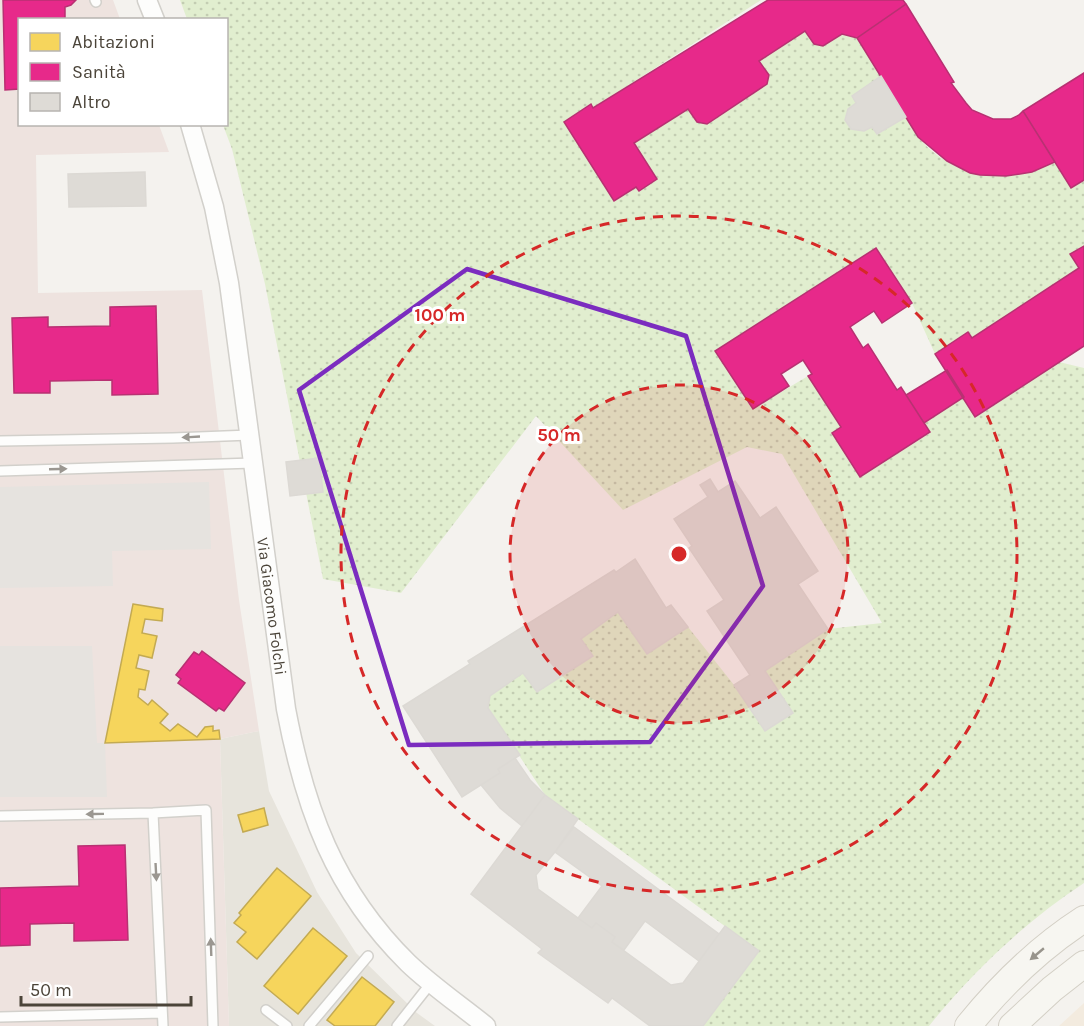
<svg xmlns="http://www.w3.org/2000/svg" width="1084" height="1026" font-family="Karla,sans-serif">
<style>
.residential{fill:#e7e4dc}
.commercial{fill:#f3ebdf}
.medical{fill:#eee3df}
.grass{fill:url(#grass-dots)}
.parking{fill:#e6e3df}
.homes{fill:#f6d55c;stroke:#c3aa52;stroke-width:1.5}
.health{fill:#e7298a;stroke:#b83172;stroke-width:1.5}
.building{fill:#dedbd6;stroke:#dcd9d4;stroke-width:1.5}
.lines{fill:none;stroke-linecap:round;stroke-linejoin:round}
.lane-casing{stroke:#d2d0cb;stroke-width:12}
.street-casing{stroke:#d2d0cb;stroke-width:21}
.secondary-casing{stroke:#d3cfc5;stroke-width:28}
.lane{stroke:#fdfdfc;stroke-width:9}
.street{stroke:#fdfdfc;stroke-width:18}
.secondary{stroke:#f7f6f1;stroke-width:26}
.oneway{fill:#9b9791}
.oneway2{fill:#98948c}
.marked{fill:none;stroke:#7b2cbf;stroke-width:4.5;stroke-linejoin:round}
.ring{fill:none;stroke:#d62828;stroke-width:3;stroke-dasharray:10 8}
.labels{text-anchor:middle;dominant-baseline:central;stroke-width:6;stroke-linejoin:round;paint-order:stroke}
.street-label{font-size:16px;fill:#4b4439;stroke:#fff}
.centre{fill:#d62828;stroke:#fff;stroke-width:3}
.ring-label{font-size:18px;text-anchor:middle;font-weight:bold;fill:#d62828;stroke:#fff;stroke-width:6;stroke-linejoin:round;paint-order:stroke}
</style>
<defs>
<pattern id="grass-dots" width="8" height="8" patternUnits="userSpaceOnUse" patternTransform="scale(1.5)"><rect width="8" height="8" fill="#e1eecf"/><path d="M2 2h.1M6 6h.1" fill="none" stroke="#c3cdb2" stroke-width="1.8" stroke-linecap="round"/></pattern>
</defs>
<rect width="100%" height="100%" fill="#f4f2ee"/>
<path class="residential" d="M259,731L269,791L317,892L356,953L417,1013L435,1026H229L220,739Z"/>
<path class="commercial" d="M1084,1003V1026H1059Z"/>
<path class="medical" d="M0,0H113L120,19L20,20V124L159,125L169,152L36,155L38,293L202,290L239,600L259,731L220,739L229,1026H0Z"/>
<path class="grass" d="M180,0H761L593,108L590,104L565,121L614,201L636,187L639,191L657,179L634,143L688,109L697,122L707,124L767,84L769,75L759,61L805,31L814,44L823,46L842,34L857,38L881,76L852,96L856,103L851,129L864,131L872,127L878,134L906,117C910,123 913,131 918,137C953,179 1008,185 1055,162L1071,188L1084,180V246L1070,254L1079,268L972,338L967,332L935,354L912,303L876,248L715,351L753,409L808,376L841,427L832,433L860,477L930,433L924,423L964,397L976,417L1059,362L1084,368V883C1026,921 972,972 929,1026H703L759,951L545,795L488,708L490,696L523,673L537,692L593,656L581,639L618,612L647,654L688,627L734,685L765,731L793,713L765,671L828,629L882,623L782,454L747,447L623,510L536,416L401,593L323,579L265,284L232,149L223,125L226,124V20L187,19Z"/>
<path class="parking" d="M209,482L211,549L112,551L113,586L0,588V487Z
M0,646H92L97,743H105L107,797H0Z"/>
<path class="homes" d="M133,604L163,609L162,621L145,619L142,633L157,636L152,658L139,655L136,668L149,671L145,690L139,689L138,697L148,705L152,700L168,714L160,723L170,731L178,724L197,737L205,727L213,726V731L219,730L220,739L105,743Z
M264,808L268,825L243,832L238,815Z
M277,868L311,896L257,959L237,942L246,932L234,923L241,915L239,913Z
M313,928L347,956L298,1014L264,986Z
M362,977L394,1002L375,1026H335L327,1020Z"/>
<path class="health" d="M3,0H76L71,5L65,7V20H20V89L5,90Z
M768,0H903L906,4L857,38L842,34L823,46L814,44L805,31L759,61L769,75L767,84L707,124L697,122L688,109L634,143L657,179L639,191L636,187L614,201L564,122L591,104L593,108Z
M906,4L954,82L951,83L966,103L972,110L993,119H1011L1019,115L1023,111L1055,162L1032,172L1020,174L1006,176L980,175L970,173L947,161L918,137L857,38Z
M1084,73V180L1071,188L1023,111Z
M1084,246V346L975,417L935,354L968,332L972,338L1079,268L1070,254Z
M876,248L912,303L882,323L874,311L850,327L863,348L868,344L897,390L901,387L930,432L860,477L832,433L841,427L808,376L812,374L803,360L781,374L789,386L753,409L715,351Z
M156,306L158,394L112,395V380L50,381V393H14L12,318L48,317V327L110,326V307Z
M947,370L964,397L924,423L906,395Z
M202,651L245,683L224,711L219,708L216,711L178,683L181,679L176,675L194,652L199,655Z
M125,845L128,940L74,941V923L30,924V945L0,946V888L79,886L78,846Z"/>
<path class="building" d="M881,76L906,117L877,134L872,127L864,131L851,129L845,120L848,109L856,103L852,96Z
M145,172L146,206L69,207L68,174Z
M319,458L323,492L290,496L286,462Z
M710,479L718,492L735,481L760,518L776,507L818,571L798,584L828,629L765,671L793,713L765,731L734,685L750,675L707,611L724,600L689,548L692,546L674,519L708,497L700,485Z
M635,559L666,608L671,605L688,627L647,654L618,612L581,639L593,656L537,692L523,673L490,696L488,708L520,755L498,769L500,773L462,797L403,706L470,664L468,661L614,570L616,572Z
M515,758L530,780L545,795L522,826L500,808L481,785L500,773L498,769Z
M545,795L578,819L555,852L536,875L538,889L592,928L596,923L615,937L612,942L671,985L683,983L725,926L759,951L703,1026H650L612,998L608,1003L538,953L542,949L471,894Z
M574,827L719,934L699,961L645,921L624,950L612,942L615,937L596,923L592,928L578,918L602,886L555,852Z"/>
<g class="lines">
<defs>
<path id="lane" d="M95,0L96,2
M0,441L173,438L250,435
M0,471L253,463
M153,813L163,1026
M0,816L153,813L206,810L213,1026
M266,1010L287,1026
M0,1017L162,1013
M309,1026L368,956
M397,1026L431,983"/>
<g id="street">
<path d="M147,0L155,20"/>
<path id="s1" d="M190,124L214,207L229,283L286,709C305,809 334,890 408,963C432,986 460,1005 486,1026"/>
</g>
<path id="secondary" d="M968,1026C1002,984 1039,948 1084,919
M1012,1026L1052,989L1084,964"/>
</defs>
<use href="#lane" class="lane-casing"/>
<use href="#street" class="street-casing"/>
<use href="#secondary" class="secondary-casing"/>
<use href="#lane" class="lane"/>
<use href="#street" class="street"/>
<use href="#secondary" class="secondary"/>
</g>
<defs><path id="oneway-solid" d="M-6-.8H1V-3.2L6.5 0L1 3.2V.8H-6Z" transform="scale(1.5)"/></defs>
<g class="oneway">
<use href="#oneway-solid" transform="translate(191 437) rotate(177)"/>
<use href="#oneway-solid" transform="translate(58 469) rotate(-2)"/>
<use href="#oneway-solid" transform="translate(95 814) rotate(179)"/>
<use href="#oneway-solid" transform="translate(156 872) rotate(87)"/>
<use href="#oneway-solid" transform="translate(211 947) rotate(-92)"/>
</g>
<use class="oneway2" href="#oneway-solid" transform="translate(1037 954) rotate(140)"/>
<path class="marked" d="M467,269L686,336L763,586L650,742L409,745L299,390Z"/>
<circle cx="679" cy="554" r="169" fill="#d62828" fill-opacity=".12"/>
<g class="ring">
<circle cx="679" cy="554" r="169"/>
<circle cx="679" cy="554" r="338"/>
</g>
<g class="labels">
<g class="street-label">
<text stroke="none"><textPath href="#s1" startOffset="490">Via Giacomo Folchi</textPath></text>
</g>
</g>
<circle cx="679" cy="554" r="9" class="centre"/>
<g class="ring-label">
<text x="440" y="321">100 m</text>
<text x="559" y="441">50 m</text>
</g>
<rect x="18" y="18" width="210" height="108" fill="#ffffff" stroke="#b7b4b0" stroke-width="1.5"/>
<rect x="30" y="33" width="30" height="18" fill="#f6d55c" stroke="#b7b4b0" stroke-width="1.5"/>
<text x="72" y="48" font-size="18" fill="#4b4439">Abitazioni</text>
<rect x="30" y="63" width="30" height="18" fill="#e7298a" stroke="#b7b4b0" stroke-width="1.5"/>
<text x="72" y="78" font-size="18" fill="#4b4439">Sanità</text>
<rect x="30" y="93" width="30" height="18" fill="#dedbd6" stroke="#b7b4b0" stroke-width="1.5"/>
<text x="72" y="108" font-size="18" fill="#4b4439">Altro</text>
<path d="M21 996v9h170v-9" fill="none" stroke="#4b4439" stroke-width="3"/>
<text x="30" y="996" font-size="18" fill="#4b4439" stroke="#ffffff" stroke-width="4.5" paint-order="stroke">50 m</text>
</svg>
